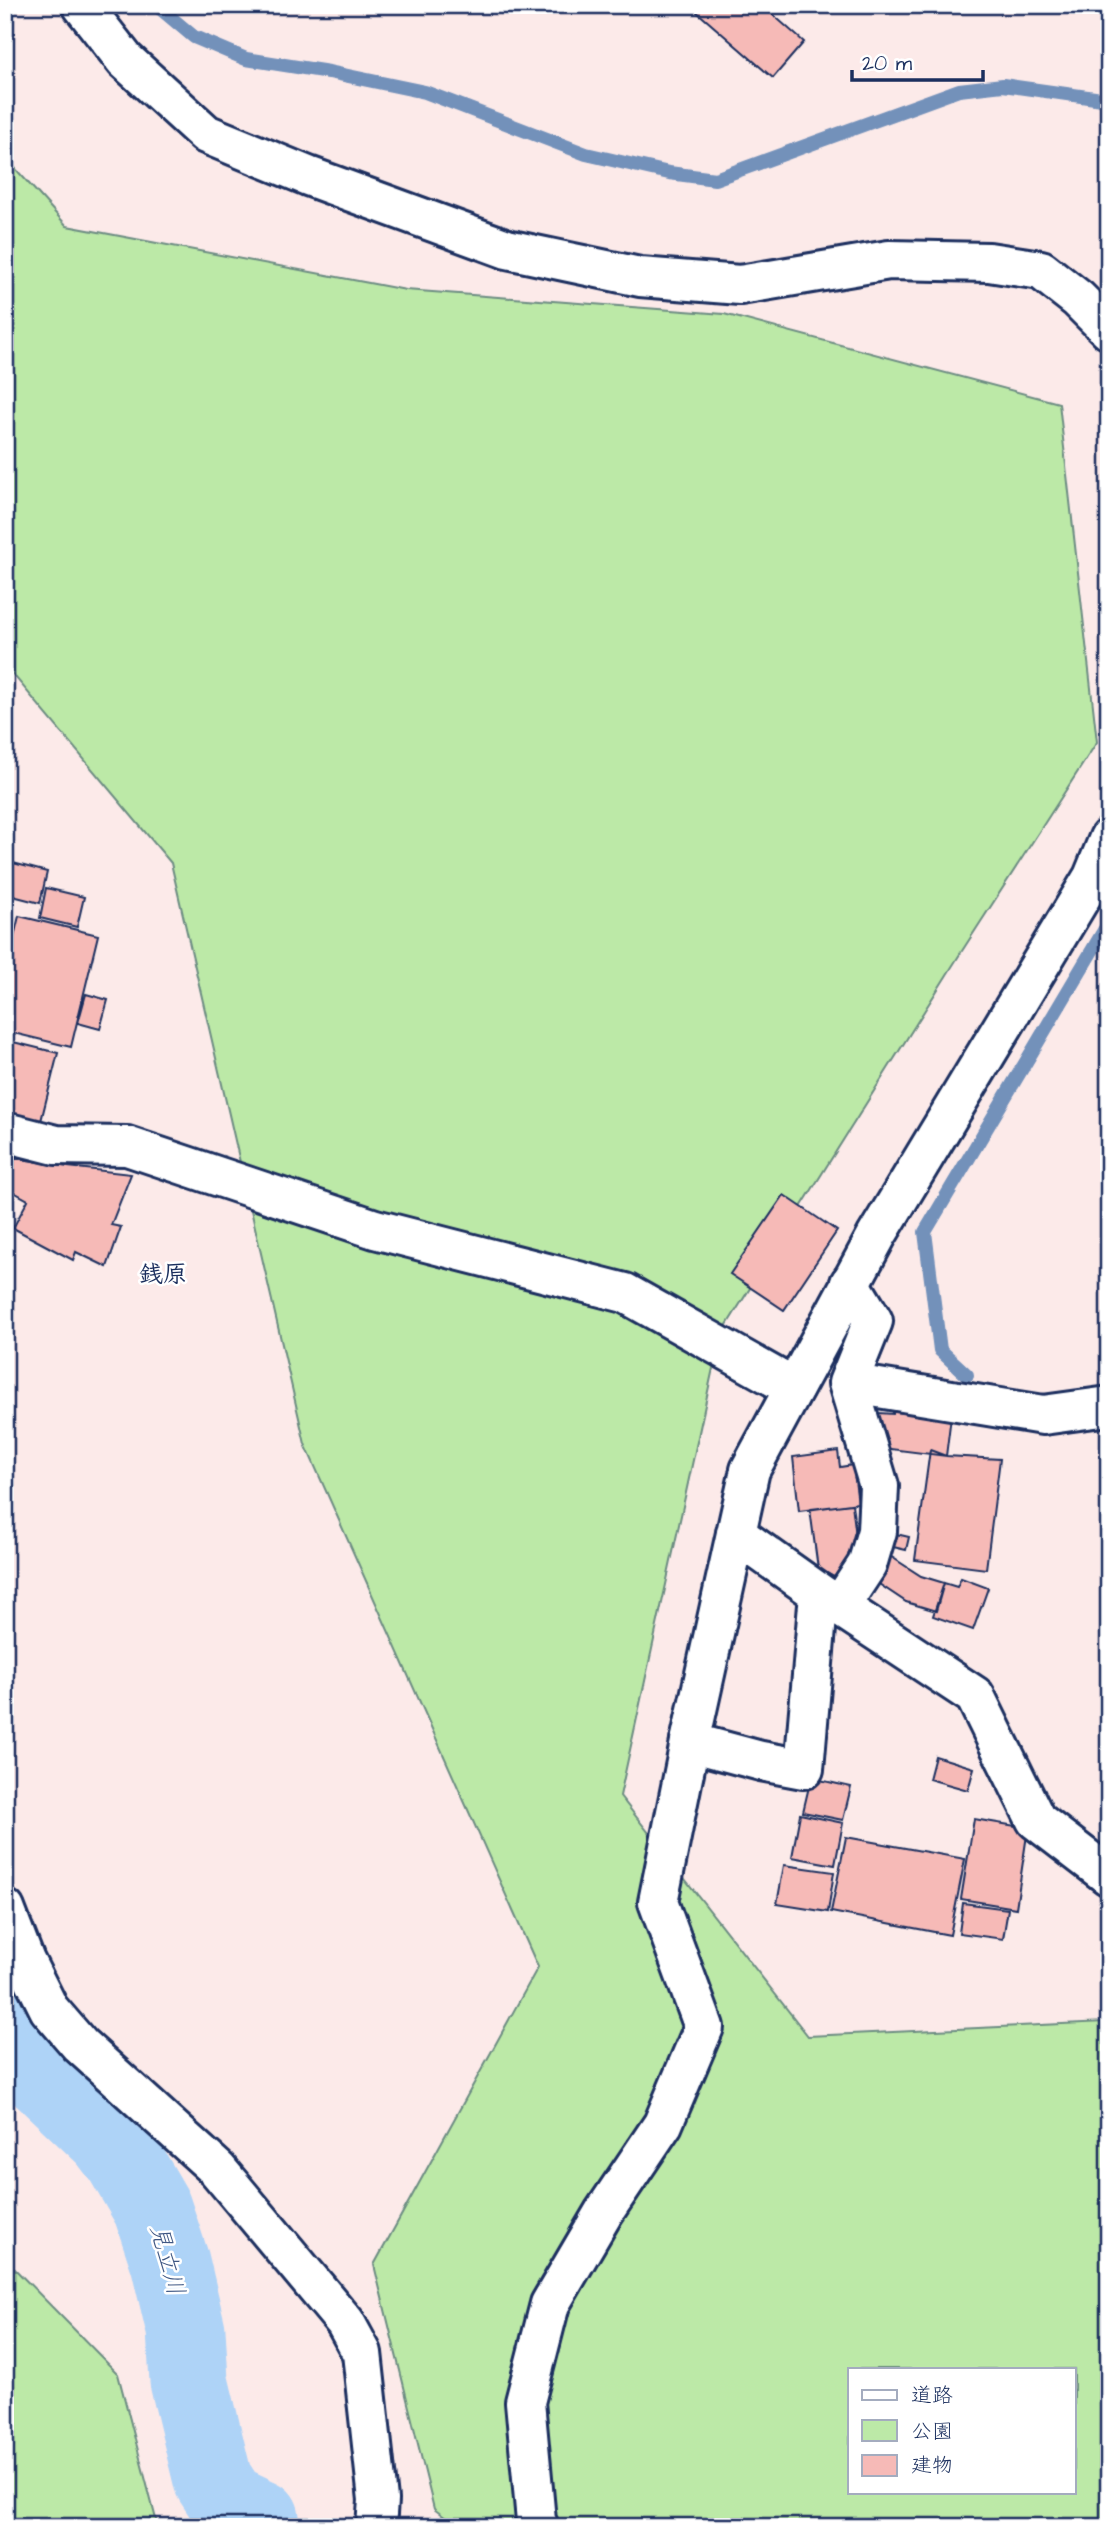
<svg xmlns="http://www.w3.org/2000/svg" width="1114" height="2532" font-family="'Architects Daughter','Klee One',sans-serif">
<style>
.green{fill:#bce9a7;stroke:#6c8c82;stroke-width:2;fill-rule:evenodd}
.lines{fill:none;stroke-linecap:round;stroke-linejoin:round}
.stream{stroke:#7391ba;stroke-width:14}
.river{stroke:#aed3f7;stroke-width:79}
.building{fill:#f6bab7;stroke:#1b2f5e;stroke-width:2}
.street-casing{stroke:#1b2f5e;stroke-width:44}
.secondary-casing{stroke:#1b2f5e;stroke-width:44}
.street{stroke:#fff;stroke-width:38}
.secondary{stroke:#fff;stroke-width:38}
.labels{text-anchor:middle;dominant-baseline:central;stroke-width:5;stroke-linejoin:round;paint-order:stroke}
.neighbourhood-label{font-size:24px;font-weight:bold;fill:#1b2f5e;stroke:#fff}
.water-label{font-size:24px;font-style:italic;fill:#405884;stroke:#fff}
</style>
<rect width="100%" height="100%" fill="#fceae9"/>
<filter id="ink" filterUnits="userSpaceOnUse"><feTurbulence type="fractalNoise" baseFrequency=".0143" numOctaves="2"/><feDisplacementMap in="SourceGraphic" scale="14" xChannelSelector="R" yChannelSelector="G"/><feConvolveMatrix kernelMatrix="1 2 1 2 8 2 1 2 1" color-interpolation-filters="sRGB"/></filter>
<g filter="url(#ink)">
<path class="green" d="M5,157L67,226L406,290L724,314L1059,403L1097,742L960,954L720,1336L620,1796L808,2036L1105,2022L1109,2039V2527H458L434,2509L374,2265L538,1967L305,1444L171,863L5,665ZM850,2369H1074V2492H850Z
M5,2259L118,2374L158,2527H5Z"/>
<g class="lines">
<path class="stream" d="M156,5L194,37L246,59L329,72L425,92L586,154L669,173L715,179L959,90L1003,85L1109,100
M967,1375L940,1350L925,1232L1109,922"/>
<path class="river" d="M5,2017L18,2047L30,2064L107,2137L123,2158L152,2208L170,2262L186,2330L189,2381L213,2480L228,2503L260,2518L261,2527"/>
</g>
<path class="building" d="M689,5H762L804,42L773,78Z
M13,863L47,872L40,903L5,894Z
M46,888L84,897L77,927L40,918Z
M19,916L98,935L71,1047L5,1031V974Z
M86,994L108,1000L100,1029L78,1023Z
M5,1040L58,1053L41,1121L5,1113L10,1085L5,1084Z
M5,1154L15,1158L5,1179Z
M15,1158L68,1167L131,1174L111,1225L121,1227L107,1267L76,1252L73,1260L13,1228L28,1200L5,1187V1179Z
M784,1195L837,1231L784,1310L730,1274Z
M895,1400L952,1408L946,1456L874,1447L879,1413L893,1414Z
M930,1450L946,1456L1000,1459L986,1569L915,1560Z
M838,1451L840,1467L853,1465L858,1503L799,1511L793,1457Z
M852,1504L858,1552L840,1580L818,1569L810,1509Z
M892,1533L909,1537L906,1550L889,1546Z
M887,1554L921,1576L944,1583L936,1611L906,1602L870,1578Z
M961,1578L988,1588L973,1630L933,1616L944,1583L957,1587Z
M935,1756L974,1768L968,1790L929,1779Z
M811,1778L851,1787L843,1820L803,1812Z
M800,1814L843,1823L835,1865L792,1857Z
M974,1819L1028,1828L1016,1908L961,1899Z
M846,1837L965,1859L950,1935L831,1912Z
M784,1865L834,1872L828,1912L777,1904Z
M963,1903L1008,1909L1003,1939L959,1933Z"/>
<g class="lines">
<defs>
<path id="street" d="M5,1132L56,1145L127,1146L375,1229L625,1293L794,1388
M850,1283L873,1321L848,1383L1043,1415L1109,1406
M736,1534L819,1593
M840,1606L867,1565L877,1531L879,1486L848,1383
M690,1742L761,1761L804,1769L819,1593L975,1696L1036,1820L1109,1876
M5,1909L25,1961
M5,1954L25,1961L49,2009L80,2045L217,2169L345,2322L362,2353L378,2500L376,2527"/>
<path id="secondary" d="M82,5L125,60L206,134L308,176L507,249L640,277L740,285L889,260L989,262L1041,270L1078,299L1109,330
M539,2527L536,2521L525,2402L550,2304L604,2212L663,2124L704,2027L658,1902L690,1742L750,1470L877,1235L1093,877L1109,838"/>
</defs>
<use href="#street" class="street-casing"/>
<use href="#secondary" class="secondary-casing"/>
<use href="#street" class="street"/>
<use href="#secondary" class="secondary"/>
</g>
</g>
<g class="labels">
<g class="neighbourhood-label">
<text x="163" y="1275">銭原</text>
</g>
<g class="water-label">
<text transform="translate(167 2260) rotate(75)">見立川</text>
</g>
</g>
<rect width="1114" height="2532" fill="none" stroke="#fff" stroke-width="28"/>
<rect x="14" y="14" width="1086" height="2504" fill="none" stroke="#1b2f5e" stroke-width="2.5" filter="url(#ink)"/>
<rect x="848" y="2368" width="228" height="126" fill="#ffffff" stroke="#a4acbf" stroke-width="2"/>
<rect x="862" y="2390" width="35" height="10" fill="#ffffff" stroke="#a4acbf" stroke-width="2"/>
<text x="911" y="2402" font-size="21" fill="#1b2f5e">道路</text>
<rect x="862" y="2420" width="35" height="21" fill="#bce9a7" stroke="#a4acbf" stroke-width="2"/>
<text x="911" y="2438" font-size="21" fill="#1b2f5e">公園</text>
<rect x="862" y="2455" width="35" height="21" fill="#f6bab7" stroke="#a4acbf" stroke-width="2"/>
<text x="911" y="2472" font-size="21" fill="#1b2f5e">建物</text>
<path d="M852 70v10h131v-10" fill="none" stroke="#1b2f5e" stroke-width="3.5"/>
<text x="862" y="70" font-size="21" fill="#1b2f5e" stroke="#ffffff" stroke-width="5" paint-order="stroke">20 m</text>
</svg>
